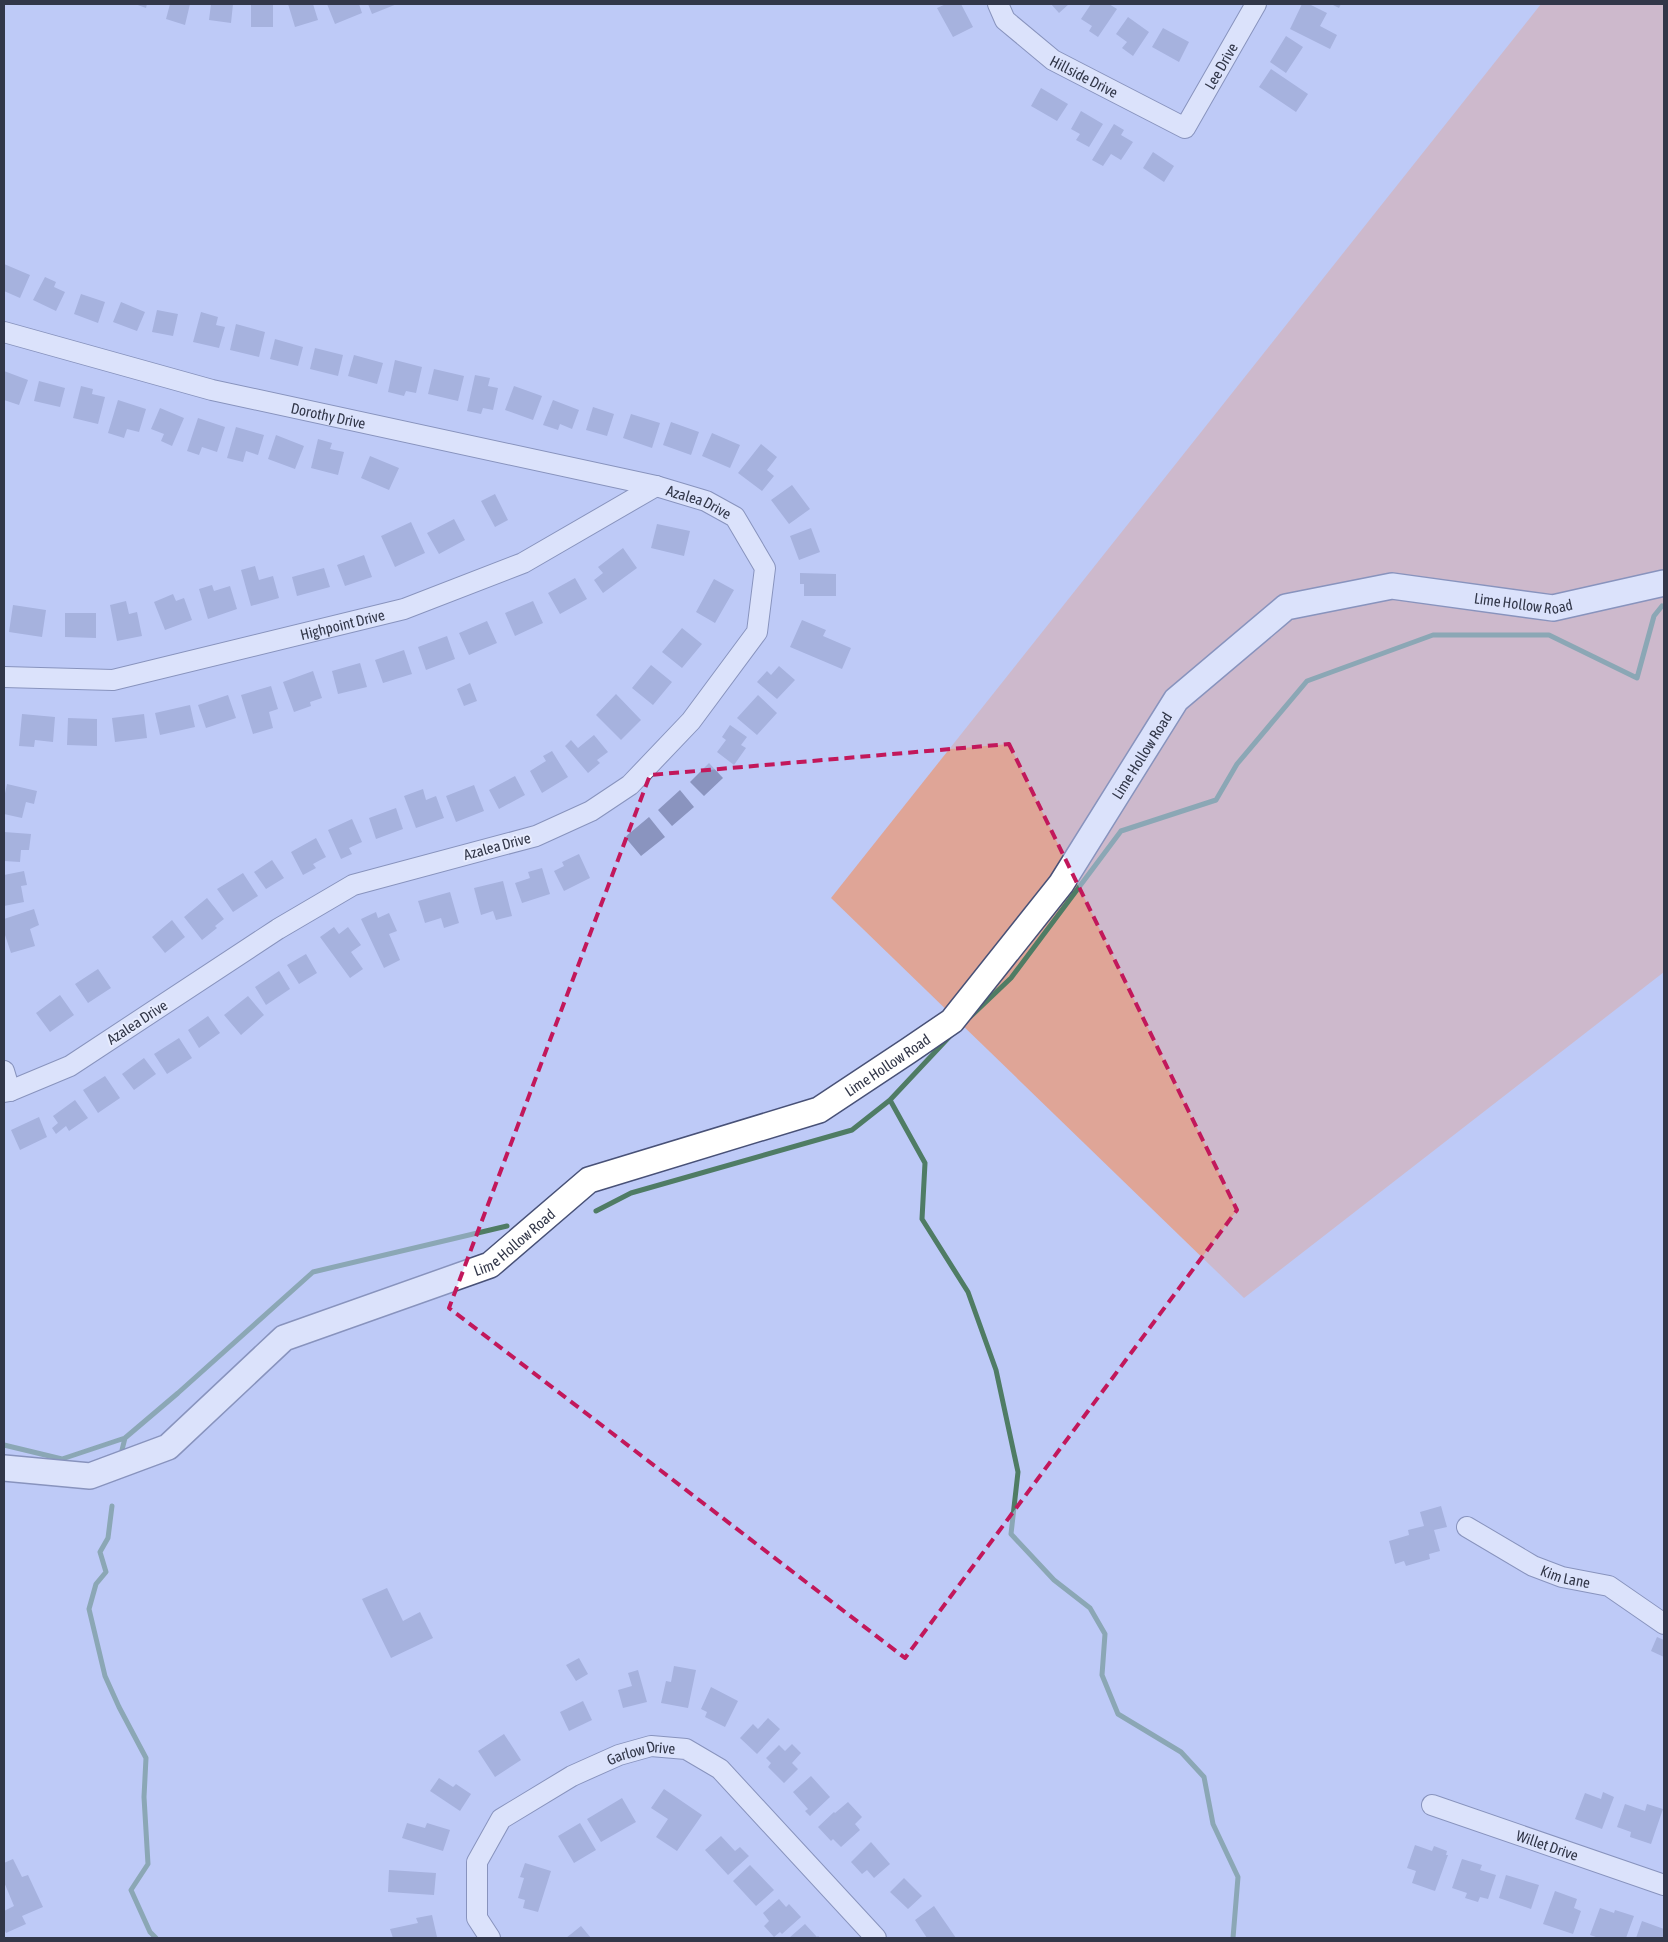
<svg xmlns="http://www.w3.org/2000/svg" width="1668" height="1942" font-family="'Asap Condensed',sans-serif">
<style>
.green{fill:#dfa597}
.lines{fill:none;stroke-linecap:round;stroke-linejoin:round}
.stream{stroke:#4f7c64;stroke-width:5}
.building{fill:#8a94bf}
.minor-casing{stroke:#485177;stroke-width:22}
.tertiary-casing{stroke:#485177;stroke-width:28}
.minor{stroke:#fff;stroke-width:20}
.tertiary{stroke:#fff;stroke-width:25}
.marked{fill:none;stroke:#c2185b;stroke-width:4;stroke-dasharray:10 6;stroke-linejoin:round}
.labels{text-anchor:middle;dominant-baseline:central;stroke-width:4;stroke-linejoin:round;paint-order:stroke}
.street-label{font-size:15px;fill:#323749;stroke:#e7ecfe}
</style>
<rect width="100%" height="100%" fill="#becaf7"/>
<path class="green" d="M1541,4H1664V972L1244,1298L831,898Z"/>
<g class="lines">
<path class="stream" d="M970,1017L1011,978L1121,831L1216,800L1237,764L1307,681L1433,635H1549L1637,678L1654,616L1662,606
M890,1100L925,1163L922,1219L968,1292L996,1370L1018,1472L1011,1534L1054,1580L1090,1608L1105,1634L1102,1675L1118,1714L1181,1752L1204,1777L1213,1824L1238,1877L1233,1938
M596,1211L631,1193L852,1130L890,1100L951,1035
M4,1445L62,1459L125,1438L178,1393L313,1272L507,1226
M122,1450L125,1438
M112,1506L108,1538L100,1552L106,1572L96,1584L89,1609L105,1676L119,1707L146,1758L144,1797L148,1864L131,1890L150,1932L156,1938"/>
</g>
<path class="building" d="M135,4H147L146,8Z
M170,4H190L185,25L166,19Z
M211,4H233L231,23L209,20Z
M251,4H273V27H251Z
M288,4H313L318,20L295,27Z
M327,4H359L362,13L335,24Z
M368,4H397L372,14Z
M946,4H961L973,27L953,37L937,8Z
M1051,4H1069L1059,13Z
M1091,4H1109L1117,9L1098,37L1089,31L1092,26L1081,19Z
M1302,4H1309L1327,13L1320,26L1337,35L1330,49L1290,29Z
M1331,4H1341L1339,8Z
M1128,17L1149,32L1133,56L1122,48L1127,42L1116,34Z
M1163,28L1189,42L1179,62L1152,47Z
M1286,36L1303,47L1286,73L1270,62Z
M1271,69L1308,94L1296,112L1259,87Z
M1041,88L1068,104L1057,121L1031,106Z
M1081,111L1103,124L1089,147L1076,140L1080,134L1071,129Z
M1114,124L1124,130L1121,135L1133,142L1121,160L1111,154L1103,166L1092,160Z
M1153,152L1174,166L1164,182L1143,168Z
M4,264L30,275L20,298L4,291Z
M45,277L56,282L54,287L65,292L56,311L33,300Z
M81,294L105,302L98,323L74,314Z
M121,302L145,312L137,331L113,322Z
M157,310L178,314L173,336L152,332Z
M201,312L218,317L216,325L225,327L219,348L193,342Z
M236,324L265,332L259,357L230,350Z
M275,339L303,347L298,366L270,359Z
M315,348L343,355L338,376L310,369Z
M354,355L383,363L377,384L348,376Z
M395,360L422,367L416,393L406,391L404,396L388,392Z
M434,369L464,376L458,401L428,394Z
M4,371L28,380L19,405L4,400Z
M475,375L490,378L488,386L498,388L493,410L483,408L481,414L467,411Z
M39,381L65,388L60,407L34,401Z
M81,386L93,389L92,394L105,397L98,424L73,418Z
M514,386L542,396L533,420L505,410Z
M118,400L146,409L139,432L127,429L124,438L108,433Z
M553,400L579,410L572,429L560,424L558,430L543,425Z
M593,407L614,414L607,436L586,430Z
M160,408L184,418L172,446L161,441L164,434L151,429Z
M631,414L660,423L652,448L623,438Z
M198,418L225,427L217,452L202,447L199,455L187,451Z
M671,422L699,432L691,455L663,445Z
M236,427L264,435L258,455L246,451L243,462L227,458Z
M712,433L740,445L730,468L702,456Z
M276,435L304,446L295,469L268,459Z
M318,439L332,443L330,449L344,452L338,475L311,468Z
M761,444L777,457L767,470L774,476L762,491L738,473Z
M370,456L399,468L389,490L361,478Z
M792,485L810,509L789,524L771,500Z
M495,494L508,520L495,527L481,501Z
M454,519L465,540L439,554L427,533Z
M411,522L425,553L395,567L381,536Z
M657,524L690,531L684,556L651,548Z
M811,528L820,552L799,560L790,536Z
M623,548L637,568L603,593L594,580L603,573L598,567Z
M364,555L372,577L345,586L337,565Z
M255,566L259,580L273,576L279,598L251,606L241,570Z
M324,568L330,587L297,596L292,577Z
M800,573L836,574V596H804V584H800Z
M575,578L587,599L560,614L548,593Z
M714,579L734,590L715,623L696,612Z
M212,585L214,591L230,586L237,609L208,619L199,589Z
M173,594L176,601L184,598L192,620L165,630L154,602Z
M126,601L129,614L137,612L142,636L117,641L110,605Z
M533,601L543,623L515,636L505,613Z
M13,605L46,610L42,637L9,632Z
M65,613H96V638L65,637Z
M802,620L826,630L823,636L851,648L842,669L790,647Z
M487,621L497,643L469,655L459,633Z
M682,628L702,644L682,668L662,652Z
M447,636L455,659L426,670L418,647Z
M404,650L412,674L383,683L375,660Z
M360,663L367,687L338,694L332,671Z
M651,665L672,682L653,705L632,688Z
M779,666L795,680L777,699L757,682L767,671L771,675Z
M313,671L322,698L310,702L311,706L294,712L283,682Z
M470,683L477,701L464,706L457,689Z
M271,686L278,709L269,712L273,728L253,734L241,695Z
M616,694L641,720L621,740L596,715Z
M228,695L236,718L206,728L198,705Z
M758,695L777,713L757,735L737,718Z
M190,705L195,727L160,735L155,713Z
M22,714L55,717L53,742L35,740L34,747L19,746Z
M144,714L147,738L115,742L112,718Z
M68,718L97,719V746L67,745Z
M730,725L747,737L741,745L746,748L734,765L717,752L726,740L722,737Z
M594,735L608,752L597,760L600,763L588,773L565,746L571,740L578,748Z
M552,751L568,777L542,793L530,771L546,761L543,756Z
M709,763L723,778L704,796L690,782Z
M515,776L525,795L499,809L489,790Z
M7,784L37,791L34,804L26,802L22,818L4,814V798Z
M474,785L484,811L456,822L446,796Z
M423,789L426,800L436,796L444,818L416,828L404,796Z
M680,790L694,807L672,826L658,810Z
M396,808L403,829L376,839L369,818Z
M649,817L665,837L641,856L625,837Z
M352,819L362,842L349,848L352,854L341,859L328,830Z
M4,832L31,834L29,850H21L20,862L4,861Z
M316,838L326,857L313,864L316,868L303,875L291,852Z
M579,854L590,878L564,891L554,871L564,866L562,862Z
M272,860L284,878L266,889L254,872Z
M542,868L550,894L522,903L515,883L530,878L528,872Z
M24,871L27,885L21,886L24,902L4,906V875Z
M243,873L258,896L233,912L217,889Z
M503,881L512,916L496,920L493,911L481,915L474,888Z
M450,892L459,923L444,928L441,918L425,923L418,901Z
M207,898L224,919L215,926L217,928L202,940L184,917Z
M34,909L39,925L30,929L35,946L11,953L4,932V919Z
M376,912L378,918L389,913L397,931L389,934L400,960L384,968L361,919Z
M172,920L185,937L165,953L152,937Z
M334,927L339,934L348,927L361,945L351,952L363,969L350,978L320,937Z
M306,954L317,973L299,984L287,965Z
M98,969L111,988L88,1003L75,984Z
M279,971L290,989L266,1005L255,987Z
M60,995L74,1015L50,1032L36,1013Z
M248,996L264,1015L241,1035L224,1015Z
M208,1016L220,1033L199,1048L188,1030Z
M179,1038L192,1058L167,1074L154,1054Z
M144,1058L156,1074L134,1090L122,1074Z
M105,1076L120,1098L98,1113L83,1090Z
M75,1100L88,1118L69,1131L66,1126L56,1134L52,1128L58,1123L53,1116Z
M39,1117L47,1137L20,1150L11,1130Z
M1441,1506L1447,1527L1434,1530L1440,1551L1429,1554L1430,1559L1406,1566L1404,1561L1395,1564L1389,1541L1409,1535L1408,1530L1424,1526L1420,1512Z
M387,1588L403,1621L420,1612L433,1638L391,1658L362,1599Z
M1657,1637L1664,1640V1657L1651,1651Z
M579,1658L588,1674L576,1681L566,1665Z
M674,1666L696,1670L688,1708L661,1703L666,1681L671,1682Z
M638,1670L647,1702L623,1708L618,1690L632,1686L628,1673Z
M711,1687L738,1701L725,1727L705,1717L707,1712L701,1709Z
M583,1701L592,1720L569,1731L560,1712Z
M768,1718L780,1729L757,1754L740,1738L753,1724L758,1729Z
M504,1734L521,1760L495,1777L478,1751Z
M792,1744L801,1753L792,1763L798,1769L784,1783L768,1767L771,1763L766,1758L779,1745L785,1751Z
M811,1776L830,1797L810,1816L805,1811L808,1809L793,1792Z
M439,1778L453,1787L456,1784L471,1794L460,1811L430,1791Z
M664,1789L702,1815L677,1851L656,1837L668,1819L651,1808Z
M1603,1792L1614,1797L1602,1829L1575,1819L1585,1793L1601,1799Z
M622,1798L636,1822L601,1842L587,1819Z
M848,1802L862,1817L855,1824L860,1830L841,1847L833,1839L831,1841L818,1827L834,1812L835,1813Z
M1625,1804L1645,1811L1647,1804L1663,1809L1651,1844L1630,1837L1631,1832L1617,1827Z
M407,1823L425,1828L427,1823L450,1830L443,1851L402,1838Z
M580,1823L596,1850L574,1863L558,1836Z
M721,1836L735,1851L740,1847L749,1856L728,1875L705,1850Z
M871,1842L890,1864L874,1878L867,1870L862,1874L851,1862Z
M1415,1845L1432,1851L1434,1846L1447,1851L1446,1855H1448L1435,1891L1412,1883L1416,1871L1407,1868Z
M13,1859L22,1877L28,1875L43,1907L22,1916L26,1924L6,1933L4,1929V1911L14,1906L4,1882V1863Z
M1462,1859L1482,1865L1480,1870L1496,1875L1488,1899L1480,1897L1478,1902L1465,1898L1467,1893L1452,1888Z
M525,1863L551,1871L538,1912L523,1908L525,1900L518,1898L524,1878L520,1877Z
M750,1865L774,1890L756,1906L733,1881Z
M389,1870L436,1873L434,1895L388,1892Z
M1506,1875L1539,1885L1531,1909L1499,1898Z
M904,1878L922,1896L908,1909L890,1892Z
M1555,1891L1577,1899L1574,1908L1581,1911L1573,1934L1543,1924Z
M779,1899L786,1907L789,1904L801,1917L782,1934L780,1932L774,1937L764,1926L769,1921L763,1913Z
M934,1906L956,1938H927L915,1920Z
M1600,1908L1614,1913L1615,1910L1634,1916L1626,1938H1599L1590,1935Z
M432,1915L437,1937L393,1938L390,1929L418,1923L416,1918Z
M1642,1921L1664,1929V1938H1636Z
M805,1924L817,1937L818,1936L820,1938H789Z
M581,1926L591,1938H566Z"/>
<g class="lines">
<defs>
<g id="minor">
<path id="s1" d="M998,4L1005,20L1053,60L1185,128L1256,4"/>
<path id="s2" d="M4,332L212,390L656,486L706,501L735,517L765,568L757,632L691,721L630,785L591,811L536,836L353,885L278,929L70,1066L10,1091L4,1092"/>
<path id="s3" d="M4,677L113,680L404,609L523,563L656,486"/>
<path d="M4,1071L10,1091"/>
<path id="s4" d="M1467,1527L1533,1566L1562,1577L1609,1586L1664,1624"/>
<path id="s5" d="M1432,1805L1664,1885"/>
<path id="s6" d="M490,1938L477,1918V1862L501,1819L572,1776L619,1755L651,1746L686,1749L720,1769L876,1938"/>
</g>
<g id="tertiary">
<path id="s7" d="M4,1468L90,1476L168,1447L284,1338L490,1265L589,1180L819,1110L908,1051L952,1021L1061,884L1176,700L1286,607L1392,586L1553,608L1664,583"/>
</g>
</defs>
<use href="#minor" class="minor-casing"/>
<use href="#tertiary" class="tertiary-casing"/>
<use href="#minor" class="minor"/>
<use href="#tertiary" class="tertiary"/>
</g>
<path d="M0 0H1668V1942H0ZM1009,744L1237,1210L905,1658L449,1308L650,775Z" fill="#becaf7" fill-opacity=".55" fill-rule="evenodd"/>
<path class="marked" d="M1009,744L1237,1210L905,1658L449,1308L650,775Z"/>
<g class="labels">
<g class="street-label">
<text stroke="none"><textPath href="#s1" startOffset="300">Lee Drive</textPath></text>
<text stroke="none"><textPath href="#s1" startOffset="115">Hillside Drive</textPath></text>
<text stroke="none"><textPath href="#s2" startOffset="335">Dorothy Drive</textPath></text>
<text stroke="none"><textPath href="#s2" startOffset="716">Azalea Drive</textPath></text>
<text stroke="none"><textPath href="#s7" startOffset="1855">Lime Hollow Road</textPath></text>
<text stroke="none"><textPath href="#s3" startOffset="345">Highpoint Drive</textPath></text>
<text stroke="none"><textPath href="#s7" startOffset="1405">Lime Hollow Road</textPath></text>
<text transform="translate(497 846) rotate(-15)">Azalea Drive</text>
<text transform="translate(137 1022) rotate(-33)">Azalea Drive</text>
<text stroke="none"><textPath href="#s7" startOffset="1000">Lime Hollow Road</textPath></text>
<text stroke="none"><textPath href="#s7" startOffset="580">Lime Hollow Road</textPath></text>
<text stroke="none"><textPath href="#s4" startOffset="111">Kim Lane</textPath></text>
<text stroke="none"><textPath href="#s6" startOffset="286">Garlow Drive</textPath></text>
<text stroke="none"><textPath href="#s5" startOffset="122">Willet Drive</textPath></text>
</g>
</g>
<rect width="1668" height="1942" fill="none" stroke="#323749" stroke-width="10"/>
</svg>
